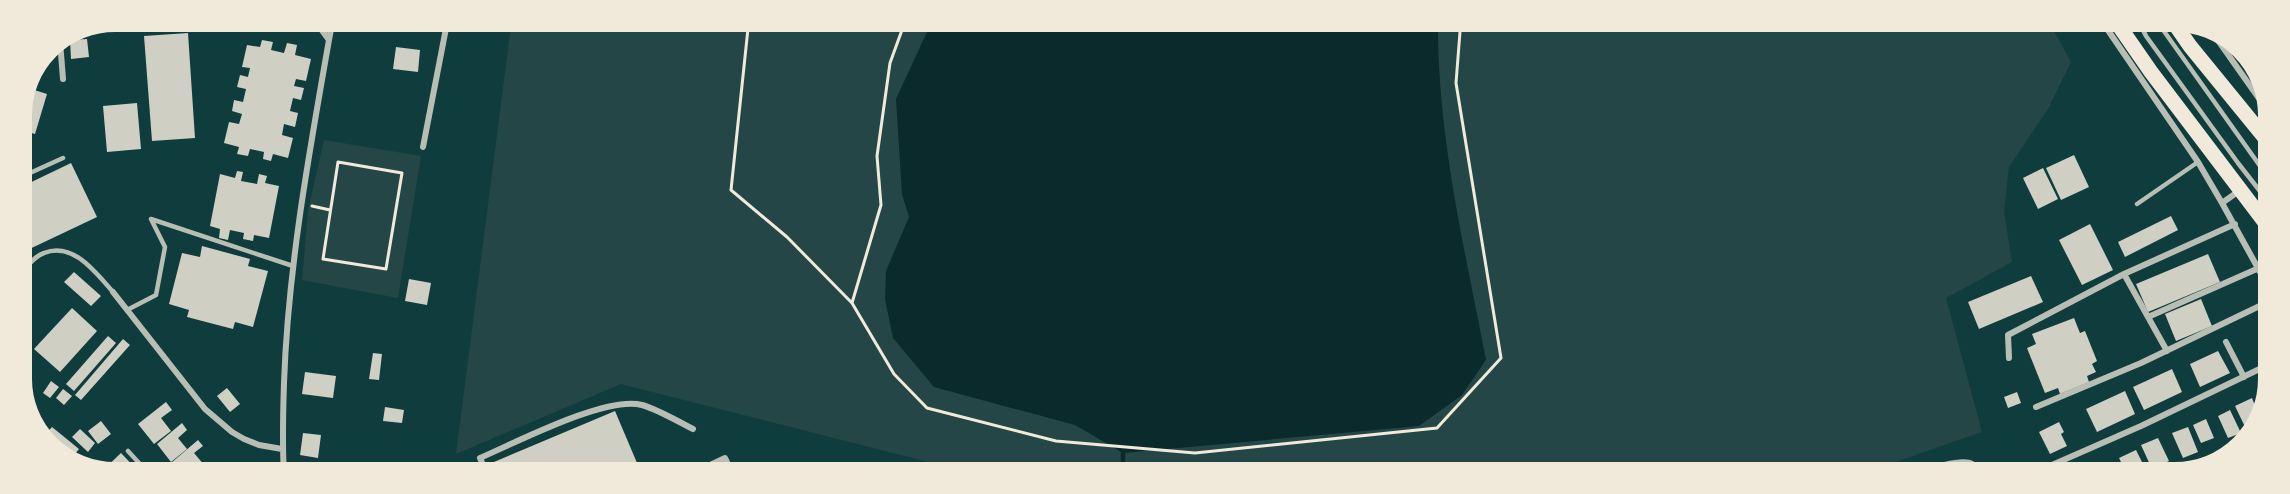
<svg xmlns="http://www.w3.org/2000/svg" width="2290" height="494" font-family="'Source Sans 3',sans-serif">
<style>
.green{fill:#244646}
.water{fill:#0a2a2b}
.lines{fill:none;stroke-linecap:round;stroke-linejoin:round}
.stream{stroke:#0a2a2b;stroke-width:4.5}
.building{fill:#cfcfc3}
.path{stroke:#f1e9da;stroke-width:3}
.service{stroke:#b8beb3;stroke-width:4.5}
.minor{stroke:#b8beb3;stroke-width:6}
.trunk{stroke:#f1e9da;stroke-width:15}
.rim{fill:none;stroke:#f1e9da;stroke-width:8}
</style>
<rect width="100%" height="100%" fill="#0f3d3e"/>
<path class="green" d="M512,18L2048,20L2071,62L2048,109L2009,167L2004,211L2012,262L1946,298L1982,432L1855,476L1727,475L1724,470L1688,475H1031L960,470L621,384L456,454Z
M324,140L421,156L398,298L302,280L308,210Z"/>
<path class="water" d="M933,19H1438C1437,136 1464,245 1486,360L1462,395L1419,426L1123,453L1075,425L934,387L893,338L885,299L886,271L909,217L902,194L896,99Z"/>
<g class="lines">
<path class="stream" d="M1123,475V453"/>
</g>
<path class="building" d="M188,33L195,138L152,141L144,36Z
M87,39L89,57L71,59L70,40Z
M262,40L273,42L271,50L284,53L287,43L297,45L295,55L311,59L306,81L296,79L294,86L304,88L301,100L293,98L290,111L298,113L295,127L284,124L282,135L293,138L288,158L273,154L271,161L263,159L264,152L250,149L248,156L237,154L239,147L224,143L229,122L239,124L242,114L232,111L234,100L243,102L246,89L237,87L240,75L248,77L250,68L242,67L247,45L260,47Z
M396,47L420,50L418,72L393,69Z
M28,88L47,94L35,134L18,129V110Z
M137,103L141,149L107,152L103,106Z
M2074,155L2089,187L2061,200L2046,168Z
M71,163L97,217L19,254V188Z
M2043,168L2058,199L2038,209L2023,178Z
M237,171L243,172L241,181L257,184L259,174L267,176L265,183L279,186L269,238L254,235L253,241L243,239L244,233L230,230L228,240L219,238L220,229L210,226L220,174L235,178Z
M2171,216L2178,230L2125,257L2118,242Z
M2090,224L2113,270L2082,285L2059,240Z
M202,246L250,259L248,266L268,271L253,327L235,322L233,329L187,317L189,310L169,304L182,253L200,257Z
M2208,254L2220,282L2148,312L2136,284Z
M74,272L101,296L91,306L64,282Z
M2031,276L2043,302L1979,329L1968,302Z
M409,279L431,283L427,305L405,301Z
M2201,299L2212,326L2176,341L2165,314Z
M72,308L97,331L60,372L34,349Z
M2074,318L2080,333L2085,331L2097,361L2092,364L2096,372L2087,376L2089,382L2060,394L2058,388L2045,393L2027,348L2036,344L2032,334Z
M108,336L116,343L74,391L66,384Z
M123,339L130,345L81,400L75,395Z
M2218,351L2230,373L2200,387L2190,364Z
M373,353L382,354L379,380L369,379Z
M2172,369L2182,392L2144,410L2133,387Z
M305,372L336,376L333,398L302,394Z
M51,381L59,387L50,398L43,393Z
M227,388L240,404L230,412L217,396Z
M63,389L72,396L64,405L56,398Z
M2125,391L2135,414L2097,432L2086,409Z
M2017,392L2021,403L2008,408L2004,397Z
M2252,398L2259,416L2254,425L2246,429L2235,406Z
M166,402L172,410L161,418L171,431L154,444L138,424Z
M385,407L404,410L402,423L383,421Z
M2230,410L2241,433L2228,438L2218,416Z
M615,411L640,470L629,475L493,474L489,464Z
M2206,419L2214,438L2201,443L2193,425Z
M101,421L111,434L98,444L88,431Z
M2059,422L2064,432L2061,434L2067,446L2050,454L2039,432Z
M182,423L187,430L178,438L187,449L171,462L157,444Z
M52,427L79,449L70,460L45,444L42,438Z
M2188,427L2198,452L2183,458L2172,433Z
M80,429L95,443L88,452L72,437Z
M303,433L321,435L318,458L300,455Z
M2158,438L2169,461L2152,469L2141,445Z
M198,440L203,446L194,453L205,466L195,474H181L171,463Z
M2227,449L2230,455L2192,471L2189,465Z
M2136,450L2147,472L2139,476H2128L2119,458Z
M121,453L141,474H99Z
M238,462L249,474H229L227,473Z
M1965,466L1967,476H1947L1946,472Z"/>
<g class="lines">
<path class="path" d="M749,19L731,190L787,237L852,303
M906,19L890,63L877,156L881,205L852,303L894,374L927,408L1056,441L1195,453L1437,428L1501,358L1456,83L1461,19
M338,162L402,173L386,269L323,259Z
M312,206L330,210"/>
<path class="service" d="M2138,20L2146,36L2238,163L2270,204
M2156,20L2270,180
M19,178L63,158
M2137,204L2198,162
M19,275C26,268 34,256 44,253C73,241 96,273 113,292
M129,309L156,295L165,247L151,219L293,266
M128,451L149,474"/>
<path class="minor" d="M2101,20L2198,162L2222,203
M2210,29L2270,114
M329,40L333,18
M60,41L63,79
M423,147L448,18
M2239,191L2222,203L2270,290
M2124,274L2148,317
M113,292L205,409L232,432L244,439L259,445L282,449
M2226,342L2244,377
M2167,351L2148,317L2259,268
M2009,358L2008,335L2124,274L2235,224
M2036,407L2141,363L2270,301
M284,474C282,444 283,414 284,383C288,268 309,154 329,40L313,18
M487,474L480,458C515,443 607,395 642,405C659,410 677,421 693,429
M689,475L725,458L733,475
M1906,476C1919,472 1962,457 1972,464C1976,466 1977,471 1979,476
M2027,476L2141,426L2270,364"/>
<path class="trunk" d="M2115,20L2151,72L2270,229
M2172,20L2190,46L2270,144"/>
</g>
<path d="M0 0H2290V494H0ZM115 28H2175A87 87 0 0 1 2262 115V379A87 87 0 0 1 2175 466H115A87 87 0 0 1 28 379V115A87 87 0 0 1 115 28Z" fill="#f1e9da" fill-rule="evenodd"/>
<path class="rim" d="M115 28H2175A87 87 0 0 1 2262 115V379A87 87 0 0 1 2175 466H115A87 87 0 0 1 28 379V115A87 87 0 0 1 115 28Z"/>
</svg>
